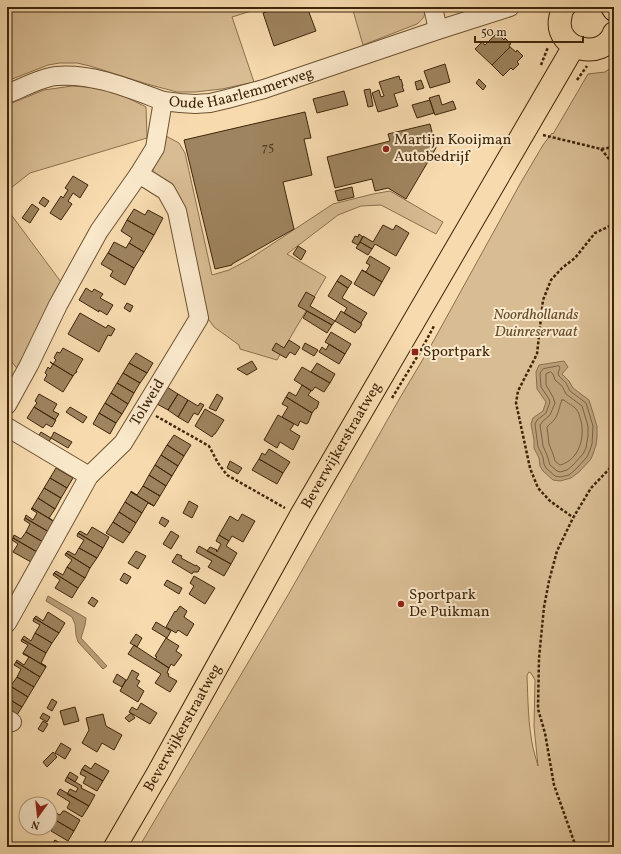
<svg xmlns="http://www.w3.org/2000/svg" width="621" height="854" font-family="Vollkorn,serif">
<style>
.green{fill:#d8bc93;stroke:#8b704e;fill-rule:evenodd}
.water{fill:#b89d77;stroke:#876d4b}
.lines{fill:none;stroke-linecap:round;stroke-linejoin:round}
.shore{stroke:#7b6140;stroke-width:1}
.building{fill:#9e845f;stroke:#3e2509}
.minor-casing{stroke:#6c5232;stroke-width:20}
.major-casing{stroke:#3e2509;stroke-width:24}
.path{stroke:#3e2509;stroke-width:2.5;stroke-dasharray:3 2;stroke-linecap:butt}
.minor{stroke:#fae8cb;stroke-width:18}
.major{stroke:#f7dbaf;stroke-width:22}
.poi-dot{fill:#8f2418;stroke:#fae8cb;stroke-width:1.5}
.labels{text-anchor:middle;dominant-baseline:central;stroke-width:4;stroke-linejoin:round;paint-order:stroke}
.number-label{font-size:13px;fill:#563d1e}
.street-label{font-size:15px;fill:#3e2509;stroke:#fae8cb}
.poi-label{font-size:15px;fill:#3e2509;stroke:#fae8cb;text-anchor:start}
.park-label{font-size:15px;font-style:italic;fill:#644b2c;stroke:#fae8cb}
</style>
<rect width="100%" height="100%" fill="#f7dbaf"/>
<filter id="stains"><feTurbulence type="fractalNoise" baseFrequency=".005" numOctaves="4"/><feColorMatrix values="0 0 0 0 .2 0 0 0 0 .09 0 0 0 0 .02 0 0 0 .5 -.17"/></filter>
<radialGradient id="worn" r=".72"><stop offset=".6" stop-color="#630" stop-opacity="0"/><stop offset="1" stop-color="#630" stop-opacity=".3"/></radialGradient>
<path class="green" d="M7,7H264L232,17L254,82L222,89L195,92H177L147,84L90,66L77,63H60L48,65L7,81Z
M352,7H426C426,15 423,19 417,24L363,45Z
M614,66V847H139L288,595L401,396L429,349L520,184L543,145L552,133L553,134L588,74L605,72ZM529,672L531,673L535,680L534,726L538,766C536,760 535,754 533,748C528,724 528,700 527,675Z
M72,86L99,88L126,97L146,107L147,138L30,173L7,191V105L44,90Z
M166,136L179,143L185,153L212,275L229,270L248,260L333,204L373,194L390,191L443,222L436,234L381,205L361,206L338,215L287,254L326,277L277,360L240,349L239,345L214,327L207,317L180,201L153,177V170L159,156Z
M7,209L61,282L19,371L7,356Z"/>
<path class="water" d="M564,361L568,367L562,374L569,381L573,388L589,400L597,426V437L596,445L594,451L591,459L579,472L571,478L560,481L553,480L543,471L540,466L539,458L534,448V440L531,424L533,418L543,411L546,402L537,389L536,372L539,365Z
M48,596L86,618L85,625L81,638L107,666L103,669L78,642L76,635L75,624L72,617L46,601Z"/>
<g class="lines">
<path class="shore" d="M559,366L560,368L558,373L559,376L566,383L570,391L586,403L593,426L592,444L590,450L587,457L576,469L569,475L560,477L555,476L546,468L544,464L543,457L538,447L535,424L537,420L546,413L550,402L549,399L541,387L540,373L543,369Z
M551,372L553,374L555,380L562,386L566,394L582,406L588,426V436L586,448L583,454L573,465L567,470L560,472L557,471L550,465L547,455L543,446L540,425L543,421L550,415L555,403L553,397L546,385V374Z
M562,400H564C567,403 574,406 576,409C579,412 580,418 581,421C585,438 579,460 560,465L555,461L553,454L549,444L547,427C549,424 552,423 554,420C559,414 559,406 562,400Z"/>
</g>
<path class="building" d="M281,7H307L316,31L274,46L263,13Z
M497,33L504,40L505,38L511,44L509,45L510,47L492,65L475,49L482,42L485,45Z
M510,47L516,52L517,50L523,56L517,62L519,64L513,70L511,68L503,76L492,65Z
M445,64L450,82L430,88L424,71Z
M399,76L400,80L401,79L403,86H402L404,91L394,94L398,106L378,112L372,93L379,90L381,97L384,96L379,82Z
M479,79L486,86L483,90L476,83Z
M421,80L424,88L417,90L415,82Z
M370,89L373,106L368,107L364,90Z
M344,91L348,105L317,113L313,99Z
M439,95L442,105L453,101L456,109L435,115L429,98Z
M430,100L434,113L417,118L412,105Z
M305,112L311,138L304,139L312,175L283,182L294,229L232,264V265L215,269L184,140Z
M430,124L436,148L406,199L388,188L375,191L372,179L335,188L327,157L390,141L388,134Z
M73,176L88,185L80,198L73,193L68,201L72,204L61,220L50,213L61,196L63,198L68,190L65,188Z
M352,187L354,197L338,201L335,191Z
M43,197L49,201L45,207L39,203Z
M32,204L39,209L30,223L22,218Z
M134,209L145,215L148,210L163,218L154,235L127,220Z
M127,220L154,235L144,252L129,243L132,238L121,231Z
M383,225L393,230L396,225L409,233L396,256L375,244L372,249L360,242L363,236L373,242Z
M359,234L363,237L358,245L352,242L355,236L358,237Z
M114,242L126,248L129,243L144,252L134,268L108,253Z
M360,242L372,249L368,255L356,248Z
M298,246L306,251L301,260L293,254Z
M108,253L134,268L125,285L110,276L113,271L101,264Z
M370,256L390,268L382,282L362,270L366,272L370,265L366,263Z
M362,270L382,282L374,296L354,284Z
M341,275L352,282L348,288L337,281Z
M337,281L348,288L342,298L367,313L361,323L344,313L347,308L328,296Z
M86,288L92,292L94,289L103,294L100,298L113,305L107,315L99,310V312L79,300Z
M306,292L315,297L310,306L335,321L332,325L298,306Z
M127,303L133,306L130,312L124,308Z
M307,311L332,325L327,333L303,318Z
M341,311L362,324L359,329L357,330L355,333L335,321Z
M80,313L106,328L108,325L115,329L111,336L108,335L99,352L68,334Z
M331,332L351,344L345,354L325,342Z
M289,340L300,347L295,355L290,352L286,358L272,350L276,343L284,348Z
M305,343L318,350L314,356L302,349Z
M329,344L345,354L339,364L319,352L322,347L326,350Z
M63,348L83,359L76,371H77L76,373H75L73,376L50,362L53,364L56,360L54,358L57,352L60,353Z
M136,353L153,363L147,373L129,363Z
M252,361L257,369L247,375L237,369Z
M50,362L73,376L63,392L44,380L47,375L45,373L48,367L50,369L53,364Z
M129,363L147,373L140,383L123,373Z
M317,363L335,374L330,383L311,372Z
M302,367L330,383L324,392L315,387L312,391L294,380Z
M123,373L140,383L134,393L117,383Z
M117,383L134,393L128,404L111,393Z
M302,385L311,391L308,395L319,402L317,408L315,409L312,413L286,397L289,392L296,396Z
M167,387L178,394L168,410L157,404Z
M111,393L128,404L122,414L105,403Z
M39,394L57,404L53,411L59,414L55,420L34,407L37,403L35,401Z
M178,394L188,400L178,417L168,410Z
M217,394L223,398L216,411L209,408Z
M286,397L312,413L308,423L306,424L300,421L298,426L282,417L288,407L282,404Z
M188,400L198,406L200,403L204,405L198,415L194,413L188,423L178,417Z
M105,403L122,414L116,423L99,413Z
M34,407L56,420L52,427L46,424L43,428L27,418Z
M70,407L87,417L83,423L66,412Z
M205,409L224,420L215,434H214L212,437L195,426Z
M99,413L116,423L110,434L93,424Z
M278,415L294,424L290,430L300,436L293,450L280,442L277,448L264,440Z
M41,432L51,438L47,445L37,438Z
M54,432L72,442L68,448L51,438Z
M174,435L191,445L184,456L167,445Z
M167,445L184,456L178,466L161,455Z
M269,449L290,462L283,473L259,459L262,453L265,455Z
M161,455L178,466L172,476L155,465Z
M259,459L283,473L277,484L252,470Z
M230,461L242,468L238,474L227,468Z
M155,465L172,476L166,486L149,475Z
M56,468L73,478L67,488L50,478Z
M149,475L166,486L160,496L143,486Z
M50,478L67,488L61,498L44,488Z
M143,486L160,496L154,506L131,492V491L137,495Z
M44,488L61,498L55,509L38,498Z
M131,492L154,506L148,503L142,513L125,502Z
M38,498L55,509L49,518L55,522L32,508Z
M189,501L198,506L192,518L183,513Z
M125,502L142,513L136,523L119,512Z
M32,508L55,522L49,532L25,518L26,515L33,520L37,513L31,509Z
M119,512L136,523L130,533L113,522Z
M242,514L255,521L243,542L232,536L229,541L219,535L230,516L238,521Z
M162,517L169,521L165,527L159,523Z
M25,518L49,532L43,542L26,532L30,524L24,520Z
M113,522L130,533L123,543L106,533Z
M92,527L109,537L103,548L78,533L80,531L87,535Z
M171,531L179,536L171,549L163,544Z
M26,532L43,542L37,552L13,538L14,535L21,539Z
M78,533L103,548L97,558L79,548L84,540L77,536Z
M219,535L229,541L226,546L237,553L231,564L207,551L210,547L217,550L216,551L217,552L221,544L216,541Z
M13,538L37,552L31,562L13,552L18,544L12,540Z
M199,546L231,564L224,576L208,567L212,561L196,552Z
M79,548L97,558L90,568L66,553L68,551L75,555Z
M136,551L146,556L138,569L128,563Z
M66,553L90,568L85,578L67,567L72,560L65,555Z
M177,554L182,556L181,558L196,566V565L200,568L198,572H193L192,574L172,562Z
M67,567L85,578L78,588L54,573L56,571L63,575Z
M54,573L78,588L72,598L55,588L60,580L53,575Z
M124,573L131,577L127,584L120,580Z
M194,576L215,588L205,604L189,594L194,586L190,583Z
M167,580L182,588L179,594L164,585Z
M92,597L98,601L94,607L88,603Z
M180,606L187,611L184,617L194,624L187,636L178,630L176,633L166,627L175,611L176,612Z
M48,612L65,623L59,633L34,618L36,616L43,621Z
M34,618L59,633L52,643L35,633L40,625L33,621Z
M156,622L171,631L167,638L152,629Z
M35,633L52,643L46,653L22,639L24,636L31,641Z
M136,634L142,638L137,647L130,643Z
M166,638L179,646L176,651L182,655L174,666L171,664L169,668L155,659L157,657L155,656Z
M22,639L46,653L41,663L46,666V667L23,653L28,645L21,641Z
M134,645L169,668L167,673L169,674L168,676L177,681L170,692L155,683L161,674L128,654Z
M23,653L46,667L40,677L16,662L17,660L24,665L29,657L23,654Z
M16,662L40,677L34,687L17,677L21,669L14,665Z
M132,670L139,674L136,679L140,681L137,686L144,691L138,702L120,691L126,680H127Z
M117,674L126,680L122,687L113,682Z
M17,677L34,687L28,697L7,684V681L12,684Z
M7,684L28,697L22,707L7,698V693L9,689L7,688Z
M7,698L22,707L15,718L7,713Z
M52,699L57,702L52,711L47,708Z
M141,703L157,713L150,724L129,712L132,707L137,710Z
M75,707L79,721L64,725L60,711Z
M43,713L50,717L47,722L40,718Z
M131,713L135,718L129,722L125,718Z
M103,714L106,726L122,735L114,750L102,743L97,752L82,743L89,730L86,718Z
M43,721L48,724L43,732L38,729Z
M61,743L71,749L65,759L55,753Z
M53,752L57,757L47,767L43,762Z
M95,763L109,771L103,781L82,769L85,765L91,769Z
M82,769L103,781L97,791L83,783L86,777L80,774Z
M70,772L78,777L75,782L67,777Z
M67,777L82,786L81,788L95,795L89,806L67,794L70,789L76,792L78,788L65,781Z
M60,789L89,806L82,817L67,808L70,802L57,794Z
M50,810L60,815L63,811H65L80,820L74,831L50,817Z
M50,817L74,831L68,841L51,831L54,826L50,824Z
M55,840L66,847H50Z"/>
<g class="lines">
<defs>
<g id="minor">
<path d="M433,7L438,30"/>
<path d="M7,94C20,89 42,77 56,76C93,73 128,88 163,101"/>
<path id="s1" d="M7,405L29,365L58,305L99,231L139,174L155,148L163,101L180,103L195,104L210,103L227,99L264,89L438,30L510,7"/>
<path d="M7,427L89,476"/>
<path id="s2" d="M7,623L89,476L123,443L199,318L177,211L166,191L139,174"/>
<path d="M7,719L12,722"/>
</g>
<g id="major">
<path d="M564,7C561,10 561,15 560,19C555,50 603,62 614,33"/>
<path d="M612,7L614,10"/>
<path id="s3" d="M115,847L158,773L300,517L574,46"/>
</g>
</defs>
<use href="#minor" class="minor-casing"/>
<use href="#major" class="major-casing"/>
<path class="path" d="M541,65L548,47
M577,80L587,66
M543,135L601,149L614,147
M601,149L614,165
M392,398L420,352L434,326
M156,416L209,446L218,463L227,475L285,508
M571,516L550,501L538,488L530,468L516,403L518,391L537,354L543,300L551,280L562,268L575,258L595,233L614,224
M576,847L554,785L545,733L538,709L539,658L544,607L549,581L557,551L573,518L591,488L614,464"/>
<use href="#minor" class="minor"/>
<use href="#major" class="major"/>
</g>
<g class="poi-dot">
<circle cx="386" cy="149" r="4"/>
<rect x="411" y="348" width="8" height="8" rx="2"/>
<circle cx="401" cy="604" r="4"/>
</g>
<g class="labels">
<g class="number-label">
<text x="268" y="148">75</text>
</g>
<g class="street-label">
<text stroke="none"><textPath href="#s1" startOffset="425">Oude Haarlemmerweg</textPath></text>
<text stroke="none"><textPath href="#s2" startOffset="263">Tolweid</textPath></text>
<text stroke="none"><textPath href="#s3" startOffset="461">Beverwijkerstraatweg</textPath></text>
<text stroke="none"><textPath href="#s3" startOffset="137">Beverwijkerstraatweg</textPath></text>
</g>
<g class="poi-label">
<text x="394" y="140">Martijn Kooijman<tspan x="394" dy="17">Autobedrijf</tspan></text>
<text x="423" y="352">Sportpark</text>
<text x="409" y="595">Sportpark<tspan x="409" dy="17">De Puikman</tspan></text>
</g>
<g class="park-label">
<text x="536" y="315">Noordhollands<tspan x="536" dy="17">Duinreservaat</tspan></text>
</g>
</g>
<rect width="621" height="854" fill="none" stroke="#f7dbaf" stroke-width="24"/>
<rect x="8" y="8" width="605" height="838" fill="none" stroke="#3e2509" stroke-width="2"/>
<rect x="12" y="12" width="597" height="830" fill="none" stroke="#3e2509"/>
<g transform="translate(38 816) rotate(195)"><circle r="19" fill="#fae8cb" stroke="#af9a7d"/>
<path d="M0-3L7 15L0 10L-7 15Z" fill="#8f2418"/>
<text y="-6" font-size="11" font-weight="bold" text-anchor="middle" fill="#3e2509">N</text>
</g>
<path d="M475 36v6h108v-6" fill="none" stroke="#3e2509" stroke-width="2"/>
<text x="481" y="36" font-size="12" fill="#3e2509" stroke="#fae8cb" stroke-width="3" paint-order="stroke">50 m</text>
<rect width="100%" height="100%" filter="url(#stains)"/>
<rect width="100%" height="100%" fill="url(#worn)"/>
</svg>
